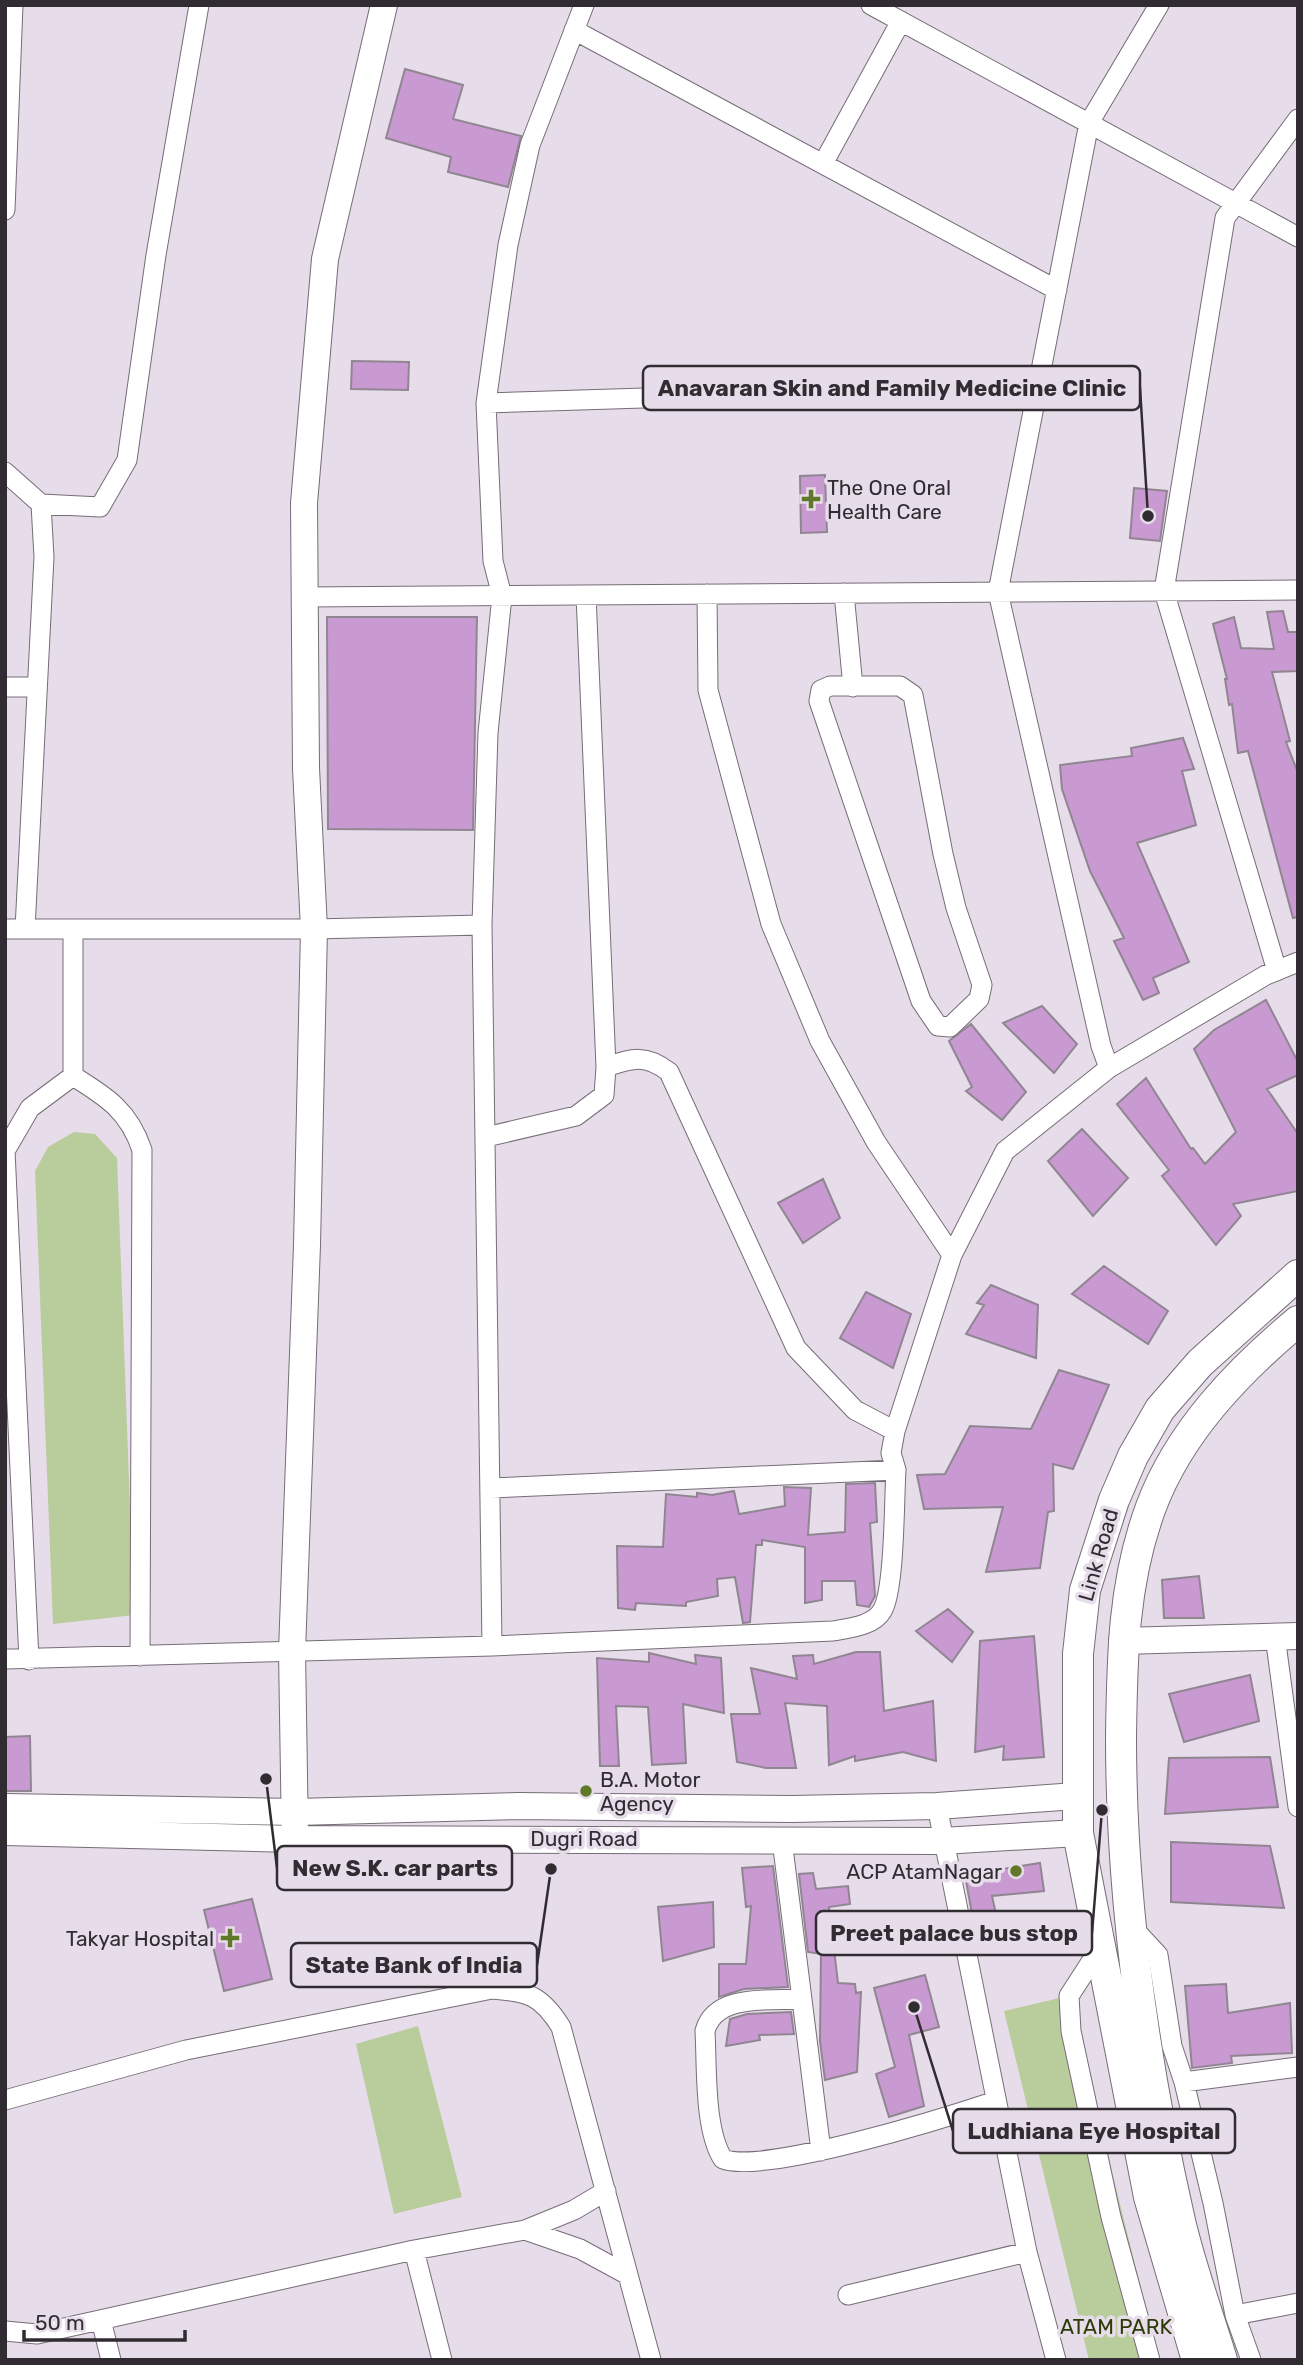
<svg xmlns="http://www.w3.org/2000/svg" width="1303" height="2365" font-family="Rubik,sans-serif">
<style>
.green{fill:#b9cc9b}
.building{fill:#c99ad2;stroke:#908692;stroke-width:2}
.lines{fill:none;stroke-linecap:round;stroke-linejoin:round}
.street-casing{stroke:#766d77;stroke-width:21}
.secondary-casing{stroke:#766d77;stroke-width:28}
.primary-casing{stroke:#766d77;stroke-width:32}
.street{stroke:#fff;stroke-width:19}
.secondary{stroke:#fff;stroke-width:26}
.primary{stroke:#fff;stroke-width:30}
.poi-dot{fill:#60782a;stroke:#e7dce9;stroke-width:2.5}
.labels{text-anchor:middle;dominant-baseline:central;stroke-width:7;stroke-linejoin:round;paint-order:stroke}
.poi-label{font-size:21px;fill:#302c31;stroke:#e7dce9;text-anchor:start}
.street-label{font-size:21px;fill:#302c31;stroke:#e7dce9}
.park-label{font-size:21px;fill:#2c3b07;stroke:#e7dce9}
.leader{fill:none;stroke:#302c31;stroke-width:2.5}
.callout-dot{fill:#302c31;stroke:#e7dce9;stroke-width:2.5}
.callout{fill:#e7dce9;stroke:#302c31;stroke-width:2.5}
.callout-label{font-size:23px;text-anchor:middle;font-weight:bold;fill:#302c31}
</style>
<rect width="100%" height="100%" fill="#e7dce9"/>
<path class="green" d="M74,1132L95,1134L117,1158L134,1615L53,1624L35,1171L48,1147Z
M1068,1996L1159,2360H1089L1004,2011Z
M418,2026L462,2197L394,2214L356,2044Z"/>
<path class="building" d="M405,69L463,85L453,119L521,136L508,187L448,172L451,157L386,138Z
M352,361L409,362L408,390L351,389Z
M825,475L827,532L801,533L800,476Z
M1134,488L1167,491L1160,541L1130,538Z
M1283,611L1288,632H1298V671L1272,672L1290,741L1286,742L1298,773V917L1293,918L1248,751L1238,753L1232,704L1229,705L1225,679H1227L1213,624L1234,617L1241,648L1274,649L1267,612Z
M327,617H477L473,830L328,829Z
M1183,738L1194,769L1182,771L1196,825L1137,843L1189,962L1153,978L1159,993L1143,1000L1114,941L1124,938L1090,871L1062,789L1060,765L1132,756L1131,748Z
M1266,1000L1298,1062V1075L1267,1089L1298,1134V1191L1233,1204L1241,1216L1216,1245L1162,1176L1169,1170L1117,1104L1146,1078L1191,1149L1193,1148L1205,1164L1236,1132L1194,1049L1214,1030Z
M1042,1006L1077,1044L1054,1073L1003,1023Z
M971,1024L1026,1092L1002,1120L966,1091L972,1087L949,1041Z
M1082,1129L1128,1178L1093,1216L1048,1161Z
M823,1179L840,1218L803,1243L778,1203Z
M1104,1266L1168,1311L1148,1344L1072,1294Z
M991,1285L1038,1305L1036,1358L966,1334L984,1305L977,1303Z
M866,1292L911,1314L893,1368L840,1338Z
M1059,1370L1109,1385L1073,1469L1053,1464L1054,1511L1048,1512L1040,1568L986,1572L1003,1507L924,1509L917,1475L945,1474L970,1426L1031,1429Z
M875,1483L877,1522L870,1523L875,1596L869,1607L857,1605L855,1581H822V1600L805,1603V1547L762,1540V1545H756L750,1622L743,1623L735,1577L717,1579L718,1596L686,1602V1606L636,1603L635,1610L618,1608L617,1546L663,1547L666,1494L697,1497V1493L712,1495L734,1491L739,1514L785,1506L784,1487L811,1488L808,1535L845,1532L846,1484Z
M1199,1576L1204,1618H1164L1162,1580Z
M948,1609L973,1632L952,1662L916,1631Z
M1034,1636L1044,1757L1003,1760L1004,1746L975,1752L980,1641Z
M856,1652H880L884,1711L933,1701L936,1761L903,1752L855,1761V1756L829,1765L827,1706L785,1703L796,1768H766L737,1762L731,1714H760L751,1668L797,1679L793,1656L813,1655L814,1664Z
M649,1653L696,1664L695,1655L721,1658L724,1713L683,1704L686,1763L652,1765L648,1707L616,1706L619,1766H600L597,1658L649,1662Z
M1250,1675L1259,1721L1184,1742L1169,1694Z
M30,1736L31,1791H5V1737Z
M1270,1757L1278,1807L1165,1814L1169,1758Z
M1171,1842L1270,1846L1284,1908L1171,1902Z
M1040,1863L1044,1891L992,1896L1003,1946L977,1942L965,1875Z
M773,1866L788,1987L744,1989L719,1997V1964H746L751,1906L746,1907L742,1868Z
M813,1873L816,1889L848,1886L850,1904L829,1907L838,1983L855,1984L856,1993L861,1992L857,2072L825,2080L820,2041L821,1954L808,1952L799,1874Z
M252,1899L272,1979L224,1991L204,1910Z
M713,1902L714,1947L663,1961L658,1907Z
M925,1975L939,2027L909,2035L924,2106L889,2117L876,2074L895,2067L874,1988Z
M1226,1984L1228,2013L1290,2003L1292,2053L1231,2056L1232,2063L1192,2068L1185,1986Z
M791,2012L794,2034L759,2035L760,2040L726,2046L730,2019L747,2014Z"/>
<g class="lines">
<defs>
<path id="street" d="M871,5L1298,237
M574,30L1057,290
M824,162L901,21
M5,210L13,5
M486,403L871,391L1036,395
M5,472L41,504L100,507L127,460L156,255L199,5
M844,593L853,687
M707,594L708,690L771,924L820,1041L876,1142L952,1255
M586,595L606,1067
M303,597L1298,590
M830,686H900L913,695L943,854L956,908L982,985L979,999L950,1027L938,1026L921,1001L819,701L821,690Z
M5,687H35
M5,929H314L482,925
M25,929L44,557L41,504
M1277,971L1164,591L1225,218L1298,119
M1109,1068L1101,1046L998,592L1089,123L1159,5
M73,1076C107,1097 129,1111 142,1150L140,1656
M486,1137L576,1116L604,1095L606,1067C633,1058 646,1054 669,1072L796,1348L855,1410L895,1431
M491,1488L896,1470
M1275,1636L1298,1807
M492,1646L482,925L488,733L502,596L493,561L486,403L508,245L530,145L584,5
M5,1659L492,1646L833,1631C849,1628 873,1626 882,1611C895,1590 894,1499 896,1470L891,1453L895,1431L952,1255L1005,1151L1109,1068L1266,975L1298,962
M29,1660L5,1151L30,1108L73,1076V929
M937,1806L1027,2252L1056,2360
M782,1840L821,2151
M1131,1926L1158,1955L1172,2046L1184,2082L1213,2203L1235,2315L1251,2360
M1102,1945L1069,1996L1071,2031L1111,2217L1150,2360
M802,1999C770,2001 715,1993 705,2031C707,2066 704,2130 723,2159C763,2175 948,2117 996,2101
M1184,2082L1298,2067
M5,2100L186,2050L492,1989C529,1992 541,1995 561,2027L651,2360
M525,2230L580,2249L628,2275
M414,2250L442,2360
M848,2295L1027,2252
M1235,2315L1298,2303
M101,2320L111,2360
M5,2331L37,2334L414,2250L525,2230L574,2210L606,2191"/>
<path id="secondary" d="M1122,1641L1298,1636
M5,1807L296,1812L520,1806L792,1809L937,1806L1076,1796
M5,1832L295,1839L942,1841L1078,1833
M295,1839L292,1651L307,1245L314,929L306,768L304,503L325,259L384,5"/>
<path id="primary" d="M1197,2360L1149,2197L1078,1833V1654L1085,1590L1114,1500L1133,1456L1160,1409L1200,1363L1298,1275
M1222,2360C1208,2314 1191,2268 1180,2221C1144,2063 1121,1899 1121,1737C1122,1657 1123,1582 1151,1507C1179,1432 1238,1371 1298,1321"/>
</defs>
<use href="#street" class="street-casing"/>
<use href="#secondary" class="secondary-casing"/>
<use href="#primary" class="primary-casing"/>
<use href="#street" class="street"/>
<use href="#secondary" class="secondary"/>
<use href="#primary" class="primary"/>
</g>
<g class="poi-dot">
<path d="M807.5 488.5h7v7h7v7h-7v7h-7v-7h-7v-7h7z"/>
<circle cx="586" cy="1791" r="7"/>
<circle cx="1016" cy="1871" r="7"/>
<path d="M226.5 1927.5h7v7h7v7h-7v7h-7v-7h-7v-7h7z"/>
</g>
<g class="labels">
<g class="poi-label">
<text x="827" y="487">The One Oral<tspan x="827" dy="24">Health Care</tspan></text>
<text x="600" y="1779">B.A. Motor<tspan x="600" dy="24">Agency</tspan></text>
<text x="1002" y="1871" text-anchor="end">ACP AtamNagar</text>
<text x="214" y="1938" text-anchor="end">Takyar Hospital</text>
</g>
<g class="street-label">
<text transform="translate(1098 1555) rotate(-74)">Link Road</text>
<text x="584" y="1838">Dugri Road</text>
</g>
<g class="park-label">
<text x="1116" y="2326">ATAM PARK</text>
</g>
</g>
<path class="leader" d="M1148 516L1140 388M266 1779L277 1868M1102 1810L1092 1933M551 1869L537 1965M914 2007L953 2131"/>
<g class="callout-dot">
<circle cx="1148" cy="516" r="7"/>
<circle cx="266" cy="1779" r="7"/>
<circle cx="1102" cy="1810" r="7"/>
<circle cx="551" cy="1869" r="7"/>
<circle cx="914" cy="2007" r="7"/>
</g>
<g class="callout">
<rect x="643" y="366" width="497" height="44" rx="7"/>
<rect x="277" y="1846" width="235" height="44" rx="7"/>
<rect x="816" y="1911" width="276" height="44" rx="7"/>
<rect x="291" y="1943" width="246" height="44" rx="7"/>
<rect x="953" y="2109" width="282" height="44" rx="7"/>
</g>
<g class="callout-label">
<text x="892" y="396">Anavaran Skin and Family Medicine Clinic</text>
<text x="395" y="1876">New S.K. car parts</text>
<text x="954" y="1941">Preet palace bus stop</text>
<text x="414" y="1973">State Bank of India</text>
<text x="1094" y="2139">Ludhiana Eye Hospital</text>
</g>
<rect width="1303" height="2365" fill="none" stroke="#302c31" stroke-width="14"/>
<path d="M24 2330v10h161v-10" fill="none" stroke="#302c31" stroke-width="3.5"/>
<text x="35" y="2330" font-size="21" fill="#302c31" stroke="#e7dce9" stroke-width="5" paint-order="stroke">50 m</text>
</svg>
